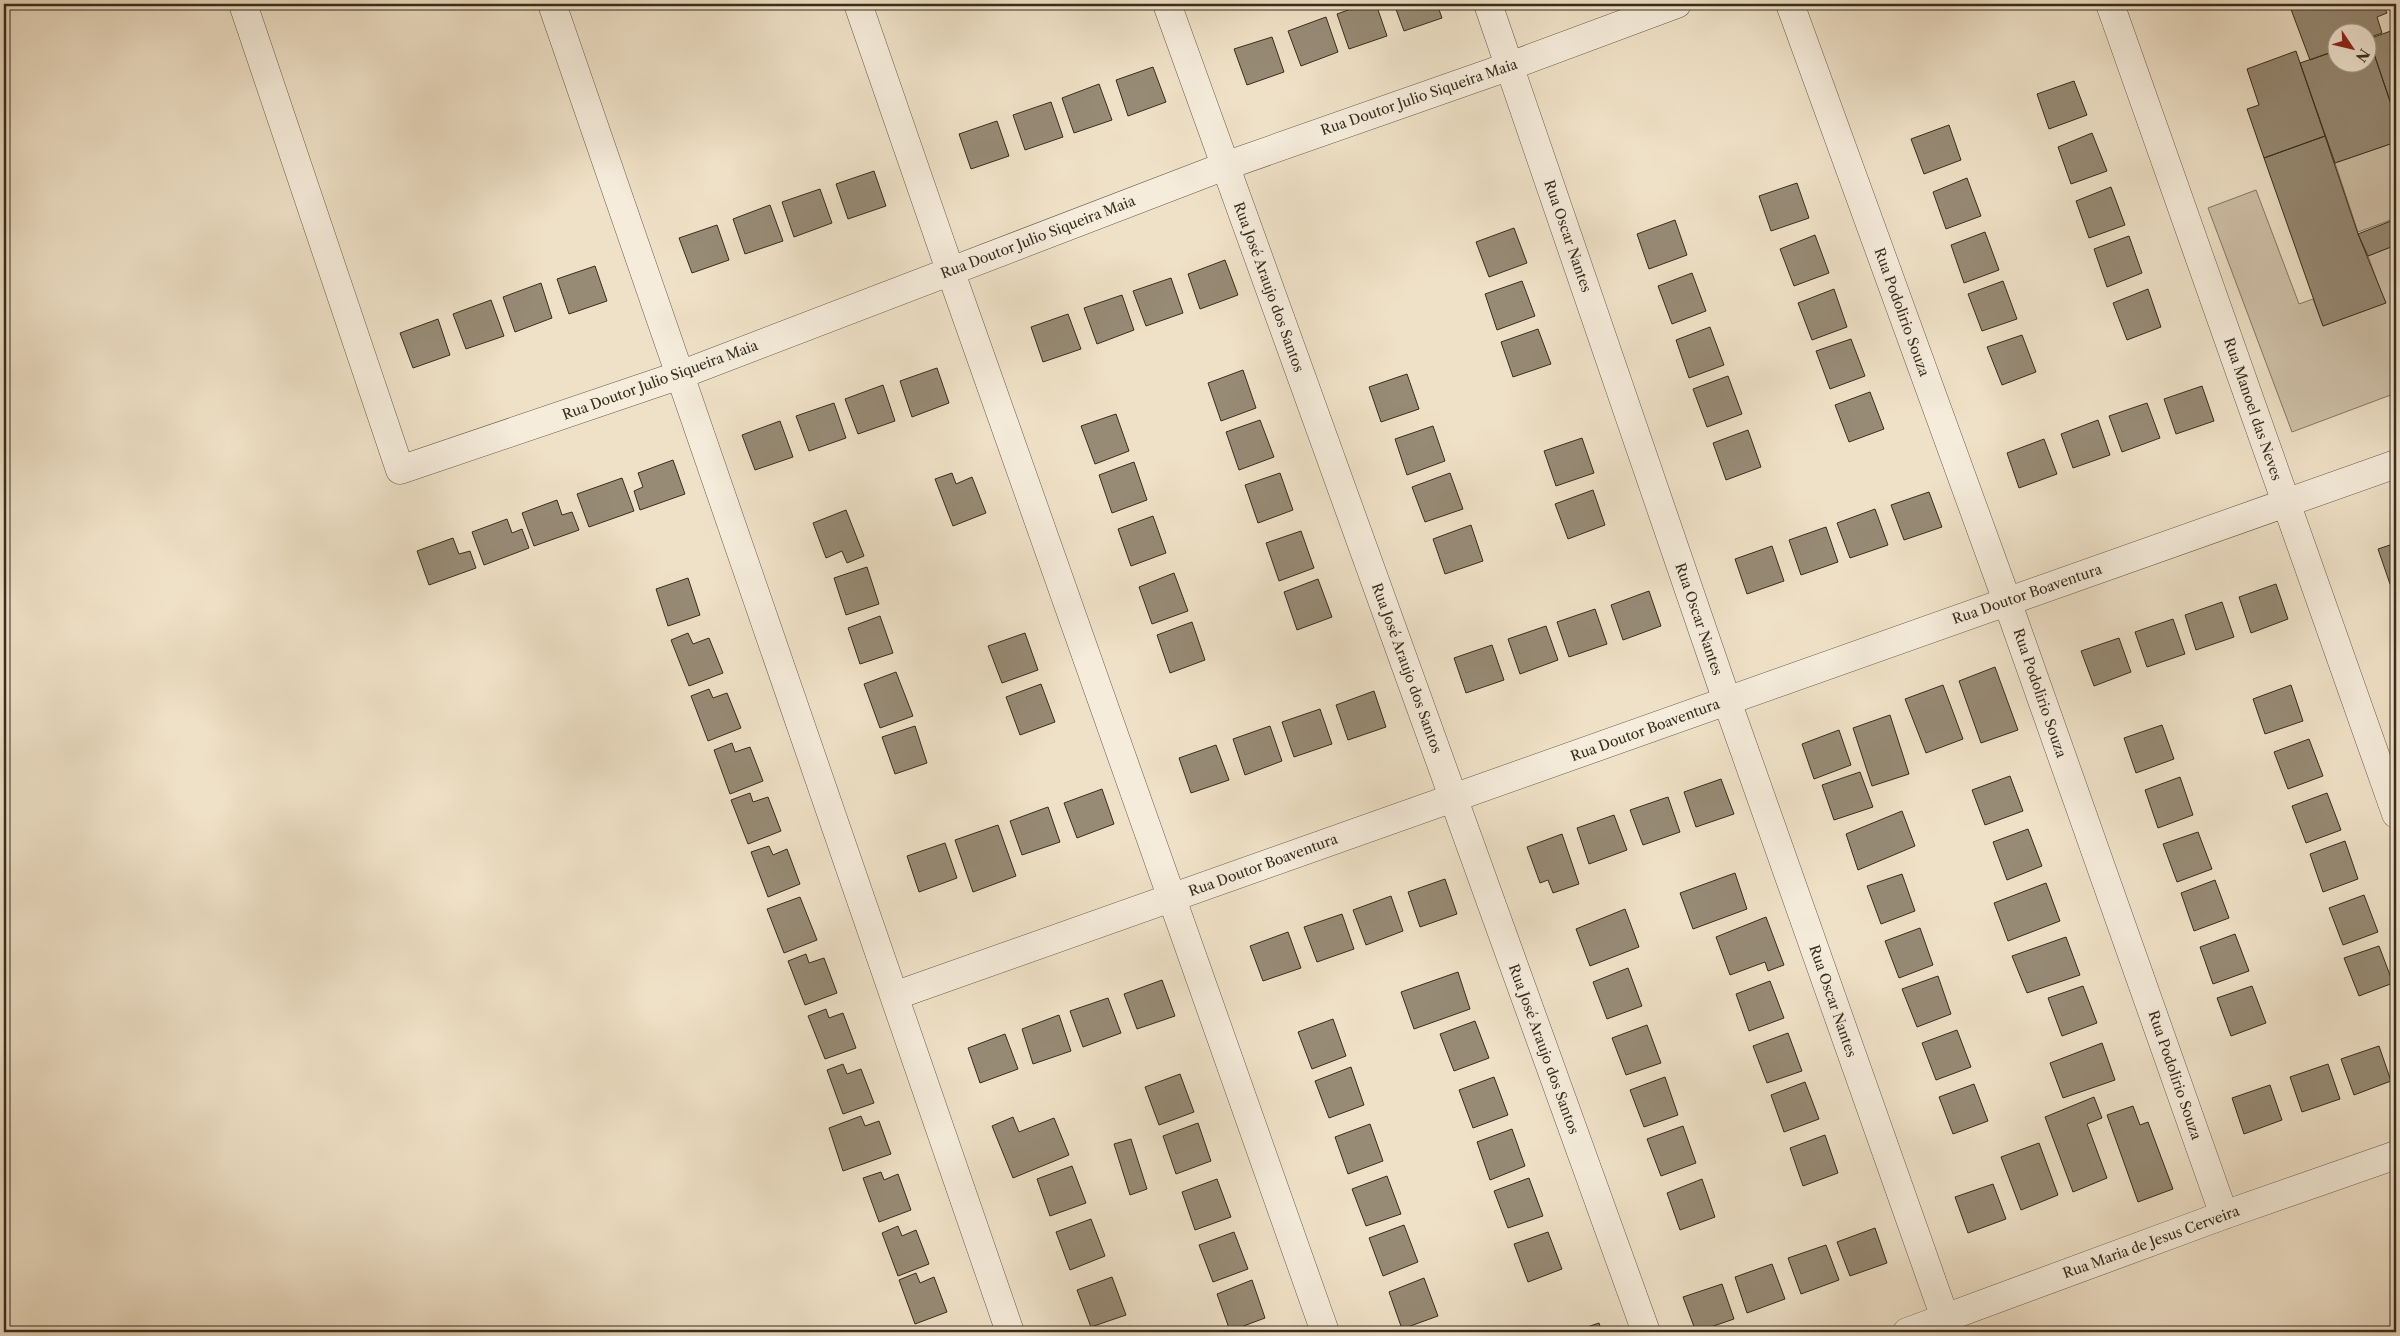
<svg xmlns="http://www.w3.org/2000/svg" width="2400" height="1336" font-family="'Libre Caslon Text',serif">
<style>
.green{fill:#d0c2aa;stroke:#847864}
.building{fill:#978b76;stroke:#382d1e}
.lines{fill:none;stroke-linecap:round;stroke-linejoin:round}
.minor-casing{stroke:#665a48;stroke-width:29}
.minor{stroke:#f5ecdb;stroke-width:28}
.labels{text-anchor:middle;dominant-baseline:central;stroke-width:4;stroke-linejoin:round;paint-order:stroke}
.street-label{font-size:14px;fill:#382d1e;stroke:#f5ecdb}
</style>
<rect width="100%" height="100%" fill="#efe1c7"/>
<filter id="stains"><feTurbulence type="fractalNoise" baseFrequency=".004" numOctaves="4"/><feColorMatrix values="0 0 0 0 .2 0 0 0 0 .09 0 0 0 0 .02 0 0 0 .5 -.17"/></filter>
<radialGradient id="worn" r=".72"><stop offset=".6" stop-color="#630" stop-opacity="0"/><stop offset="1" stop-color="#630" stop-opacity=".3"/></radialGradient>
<path class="green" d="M2396,142V218L2358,232L2335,163Z
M2256,190L2299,304L2313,299L2323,326L2385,303L2368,256L2396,245V393L2292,432L2208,208Z"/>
<path class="building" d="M1365,4H1376L1387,36L1349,49L1337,14Z
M1394,4H1437L1442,18L1404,31Z
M2289,4H2383L2387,13L2377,17L2382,33L2368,38V32H2338V50L2310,60Z
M1326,17L1338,52L1301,66L1288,31Z
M2396,29V119L2369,39Z
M1272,37L1284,72L1247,85L1234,49Z
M2369,39L2396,119V142L2335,163L2300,63L2338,50V62H2368Z
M2296,51L2325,136L2264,158L2247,109L2259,105L2247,69Z
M1153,67L1166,102L1128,116L1116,80Z
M2074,81L2087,115L2049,129L2037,94Z
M1099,84L1112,120L1074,133L1062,98Z
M1051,102L1063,137L1025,150L1013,115Z
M997,121L1009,156L971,169L959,134Z
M1949,125L1961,160L1924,174L1911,139Z
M2092,133L2107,171L2071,184L2058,147Z
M2325,136L2358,234L2386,303L2323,326L2264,158Z
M874,171L886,206L848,219L836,184Z
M1967,178L1981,216L1946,229L1933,192Z
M1797,183L1809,218L1771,231L1759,196Z
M2111,187L2125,225L2089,238L2076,201Z
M820,189L832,223L794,237L782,202Z
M770,205L783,241L745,254L733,219Z
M2396,219V245L2368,256L2358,234Z
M1675,220L1687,255L1649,269L1637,234Z
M717,225L729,260L692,273L679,238Z
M1514,228L1527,263L1489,277L1476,242Z
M1985,232L1999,270L1964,283L1951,245Z
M1815,235L1829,273L1794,286L1780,249Z
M2129,236L2142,273L2107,287L2094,249Z
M1225,260L1238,295L1200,309L1188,274Z
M595,266L607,301L569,314L557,279Z
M1692,273L1706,311L1672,324L1658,286Z
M1171,278L1183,313L1146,326L1133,291Z
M1522,281L1535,316L1497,330L1485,294Z
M2003,281L2017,319L1982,331L1968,294Z
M541,283L552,318L515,332L503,297Z
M1834,289L1847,327L1812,340L1798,303Z
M2148,289L2161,327L2127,340L2113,303Z
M1122,295L1134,330L1097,344L1084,308Z
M491,300L504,336L466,349L453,314Z
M1068,314L1081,349L1043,362L1031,327Z
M438,319L450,355L413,368L400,333Z
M1710,327L1724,365L1689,378L1676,340Z
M1538,329L1551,364L1513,377L1501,342Z
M2022,335L2036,372L2002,385L1987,347Z
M1851,339L1865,376L1830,389L1816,351Z
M937,368L949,403L912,417L900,381Z
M1243,370L1256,408L1221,421L1208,383Z
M1407,374L1419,409L1381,422L1369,387Z
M1728,376L1742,414L1707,427L1693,389Z
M883,385L895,421L858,434L845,399Z
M2202,386L2214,421L2176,434L2164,399Z
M1870,392L1884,429L1849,442L1835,405Z
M834,403L846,438L809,451L796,416Z
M2147,403L2160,438L2122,452L2109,416Z
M1116,414L1129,451L1095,464L1081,426Z
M1260,420L1274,457L1239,470L1226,432Z
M2098,420L2110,455L2073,468L2061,434Z
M780,421L793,457L755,470L742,435Z
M1433,426L1445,461L1407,475L1395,439Z
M1748,430L1761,467L1726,480L1713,443Z
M1582,438L1594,473L1556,486L1544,451Z
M2044,439L2057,474L2019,488L2007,453Z
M673,460L685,494L640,510L634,491L643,487L638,473Z
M1134,462L1147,500L1112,513L1099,475Z
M952,473L956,484L972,477L986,513L953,526L935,479Z
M1280,473L1293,510L1258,523L1245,485Z
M1450,473L1463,509L1425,522L1412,487Z
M622,478L634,511L589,527L577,494Z
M1593,490L1605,525L1568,539L1555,504Z
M1929,492L1942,527L1904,540L1891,505Z
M557,500L562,515L572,512L579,530L534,546L522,513Z
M1875,509L1888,545L1850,558L1837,523Z
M846,510L864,556L847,563L842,551L826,558L813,523Z
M1153,516L1166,553L1131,566L1118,529Z
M507,519L512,533L522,529L529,548L484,565L472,532Z
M1471,525L1483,561L1445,574L1433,539Z
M1826,527L1838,562L1801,575L1789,540Z
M1301,531L1314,568L1279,581L1266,543Z
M453,538L459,554L470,551L476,568L429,585L417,551Z
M2396,543V582L2390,584L2378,549Z
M1772,546L1784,581L1747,594L1735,559Z
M867,567L879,604L846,615L834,578Z
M1174,573L1188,611L1152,624L1139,587Z
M688,578L700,615L668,626L656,589Z
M1318,579L1332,617L1297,630L1284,592Z
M2276,584L2288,619L2251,633L2239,597Z
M1649,591L1661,626L1623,640L1611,605Z
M2222,602L2234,637L2196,650L2185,615Z
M1595,609L1607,644L1569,657L1557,622Z
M880,616L893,653L860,664L848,628Z
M2173,619L2185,654L2147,667L2135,632Z
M1192,622L1205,660L1170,673L1157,635Z
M1546,626L1558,660L1520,674L1508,639Z
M688,633L693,644L709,638L723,673L689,686L671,640Z
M1025,633L1038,670L1002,683L988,646Z
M2119,638L2131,672L2094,686L2081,651Z
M1492,645L1504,680L1466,693L1454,658Z
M1995,667L2018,730L1981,743L1959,681Z
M896,672L913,716L880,728L864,684Z
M1041,684L1055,722L1020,735L1006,697Z
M1943,685L1963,739L1926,753L1905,699Z
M2291,685L2303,721L2265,734L2253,699Z
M709,689L713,698L727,693L741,728L708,741L691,696Z
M1374,691L1386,727L1348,740L1336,705Z
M1320,709L1332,744L1294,757L1282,722Z
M1890,715L1909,774L1872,786L1853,728Z
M2162,725L2174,759L2136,773L2124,738Z
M915,726L927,763L895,774L882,737Z
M1270,726L1282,761L1245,775L1233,739Z
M1839,730L1851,765L1814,779L1802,744Z
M2309,739L2323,776L2288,789L2274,752Z
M732,743L735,752L750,747L763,781L730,794L714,750Z
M1216,745L1229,780L1191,793L1179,758Z
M1860,772L1873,807L1834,820L1822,785Z
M2010,776L2023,811L1985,825L1972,790Z
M2180,777L2193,815L2158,828L2145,790Z
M1721,779L1734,814L1696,827L1684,792Z
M1102,789L1114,824L1077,838L1064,803Z
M750,793L753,802L768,797L781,831L748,844L731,800Z
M2327,793L2341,830L2306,843L2292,806Z
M1668,797L1680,832L1643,845L1630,810Z
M1048,807L1060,842L1022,855L1010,821Z
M1902,811L1915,846L1858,870L1846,834Z
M1614,815L1627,850L1589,864L1577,828Z
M998,825L1016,876L973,892L955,840Z
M2028,829L2042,866L2007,880L1993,842Z
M2198,832L2212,869L2177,882L2163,844Z
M1562,834L1579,884L1553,893L1548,880L1540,883L1527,847Z
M2345,841L2358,879L2323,892L2310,854Z
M945,843L957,878L919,892L907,856Z
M769,846L773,855L787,849L800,884L768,897L751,852Z
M1735,873L1747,909L1693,929L1680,893Z
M1902,874L1915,911L1881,924L1867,886Z
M1445,879L1457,914L1420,927L1408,892Z
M2215,880L2229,918L2194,931L2181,893Z
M2046,883L2060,921L2008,941L1994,903Z
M2364,895L2378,932L2343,945L2329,908Z
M1391,896L1403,931L1366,945L1353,910Z
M800,897L817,940L784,953L767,909Z
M1625,909L1639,947L1590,966L1576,929Z
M1342,914L1354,949L1317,962L1304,927Z
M1766,917L1784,965L1768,971L1765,962L1730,975L1716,937Z
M1920,928L1933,965L1899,978L1885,941Z
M1288,932L1301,968L1263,981L1250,946Z
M2235,934L2249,971L2213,984L2200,947Z
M2066,937L2080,975L2027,993L2012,956Z
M2379,946L2393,983L2359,996L2344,958Z
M806,954L809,963L824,958L837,993L805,1005L788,961Z
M1628,968L1642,1006L1607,1019L1593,982Z
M1458,972L1470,1009L1414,1029L1401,992Z
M1938,976L1951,1014L1917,1027L1902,989Z
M1162,980L1175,1016L1137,1029L1124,994Z
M1770,981L1784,1018L1749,1031L1736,994Z
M2083,986L2097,1023L2062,1036L2048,998Z
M2252,986L2266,1023L2231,1036L2217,998Z
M1108,998L1121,1033L1083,1047L1070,1011Z
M826,1009L829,1018L843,1013L856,1048L825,1059L808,1016Z
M1059,1015L1071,1051L1033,1064L1022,1029Z
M1333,1019L1346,1056L1312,1069L1298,1032Z
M1475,1021L1489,1058L1454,1071L1440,1034Z
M1647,1025L1661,1063L1626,1075L1612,1038Z
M1957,1030L1971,1067L1936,1080L1922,1043Z
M1788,1033L1802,1071L1767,1083L1753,1046Z
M1005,1034L1018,1069L980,1083L968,1048Z
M2102,1043L2115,1080L2063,1098L2050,1063Z
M2379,1046L2391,1081L2354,1095L2341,1059Z
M843,1064L847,1074L861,1069L874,1103L843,1114L827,1070Z
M2328,1064L2340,1099L2302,1112L2290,1077Z
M1351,1067L1364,1105L1329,1118L1315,1081Z
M1180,1074L1194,1112L1159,1125L1145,1087Z
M1494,1077L1508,1115L1473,1128L1459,1090Z
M1665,1077L1678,1115L1644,1127L1630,1090Z
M1805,1082L1819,1119L1784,1132L1771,1095Z
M1974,1084L1988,1121L1953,1134L1939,1097Z
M2270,1085L2282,1120L2244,1134L2232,1098Z
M2094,1097L2102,1118L2087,1124L2107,1178L2073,1192L2045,1117Z
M2133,1106L2140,1125L2148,1122L2173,1189L2138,1202L2107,1115Z
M861,1116L865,1126L879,1121L891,1154L843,1171L829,1128Z
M1013,1117L1019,1132L1054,1118L1069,1155L1013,1178L992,1126Z
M1198,1123L1211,1161L1176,1174L1163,1136Z
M1370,1124L1383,1161L1348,1174L1335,1137Z
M1683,1126L1696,1163L1661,1176L1647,1139Z
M1512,1129L1525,1166L1490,1180L1477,1142Z
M1825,1135L1838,1173L1803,1186L1790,1148Z
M1131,1139L1147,1189L1130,1195L1114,1144Z
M2039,1143L2058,1195L2021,1210L2001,1157Z
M1072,1166L1086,1203L1050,1216L1037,1179Z
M881,1172L884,1180L898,1174L911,1210L879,1222L863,1178Z
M1387,1176L1401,1214L1366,1226L1352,1189Z
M1529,1178L1543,1216L1508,1228L1494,1191Z
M1217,1179L1231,1217L1195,1230L1182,1192Z
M1702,1179L1715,1217L1680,1230L1667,1193Z
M1993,1184L2006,1219L1968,1233L1955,1197Z
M1091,1219L1105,1256L1070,1270L1056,1232Z
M1404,1225L1418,1262L1383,1276L1369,1238Z
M898,1226L902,1236L916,1230L929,1264L898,1276L882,1233Z
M1875,1228L1887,1263L1850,1276L1837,1242Z
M1234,1232L1248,1269L1213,1282L1199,1245Z
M1548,1232L1562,1269L1528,1282L1514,1244Z
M1826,1245L1839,1280L1801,1294L1788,1258Z
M1772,1264L1785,1299L1747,1313L1735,1277Z
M916,1273L920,1283L934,1277L947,1312L915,1324L899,1280Z
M1112,1277L1126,1315L1091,1327L1077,1290Z
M1424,1278L1438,1316L1402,1329L1389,1292Z
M1252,1280L1265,1318L1230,1331L1217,1294Z
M1722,1284L1734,1319L1696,1332L1683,1297Z
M1599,1323L1602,1332H1572Z
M1130,1326L1132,1332H1113Z"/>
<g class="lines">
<defs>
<path id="minor" d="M243,4L400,470L680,375L1225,166L1510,66L1677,4
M552,4L1010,1332
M858,4L950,270L1325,1332
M1167,4L1646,1332
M1488,4L1727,701L1945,1318
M1790,4L2007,601L2224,1215
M2110,4L2396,814
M894,996L2396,464
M1907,1332L2224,1215L2396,1155"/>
</defs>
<use href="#minor" class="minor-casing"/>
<use href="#minor" class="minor"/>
</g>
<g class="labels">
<g class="street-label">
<text transform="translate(1419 97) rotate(-19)">Rua Doutor Julio Siqueira Maia</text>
<text transform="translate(1568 236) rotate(71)">Rua Oscar Nantes</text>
<text transform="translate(1038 237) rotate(-21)">Rua Doutor Julio Siqueira Maia</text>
<text transform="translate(1269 287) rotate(70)">Rua José Araujo dos Santos</text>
<text transform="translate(1902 312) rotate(70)">Rua Podolirio Souza</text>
<text transform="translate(660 380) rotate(-20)">Rua Doutor Julio Siqueira Maia</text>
<text transform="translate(2253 409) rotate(71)">Rua Manoel das Neves</text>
<text transform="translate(2027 594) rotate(-19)">Rua Doutor Boaventura</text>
<text transform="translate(1699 619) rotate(71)">Rua Oscar Nantes</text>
<text transform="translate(1407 668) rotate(70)">Rua José Araujo dos Santos</text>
<text transform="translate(2040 693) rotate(71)">Rua Podolirio Souza</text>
<text transform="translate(1645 730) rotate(-20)">Rua Doutor Boaventura</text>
<text transform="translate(1263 865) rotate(-20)">Rua Doutor Boaventura</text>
<text transform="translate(1833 1001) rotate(71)">Rua Oscar Nantes</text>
<text transform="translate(1544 1049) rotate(70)">Rua José Araujo dos Santos</text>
<text transform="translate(2175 1075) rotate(71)">Rua Podolirio Souza</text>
<text transform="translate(2151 1242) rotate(-20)">Rua Maria de Jesus Cerveira</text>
</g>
</g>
<rect width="2400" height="1336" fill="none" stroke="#efe1c7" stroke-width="20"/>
<rect x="5" y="5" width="2390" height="1326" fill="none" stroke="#382d1e" stroke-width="2.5"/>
<rect x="10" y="10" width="2380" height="1316" fill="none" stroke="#382d1e"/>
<g transform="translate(2352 48) rotate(125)"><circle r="24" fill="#f5ecdb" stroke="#a9a08f"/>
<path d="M0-4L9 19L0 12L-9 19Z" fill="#8f2418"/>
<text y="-8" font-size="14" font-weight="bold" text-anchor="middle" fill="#382d1e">N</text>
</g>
<rect width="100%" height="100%" filter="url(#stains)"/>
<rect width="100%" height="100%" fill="url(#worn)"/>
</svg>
